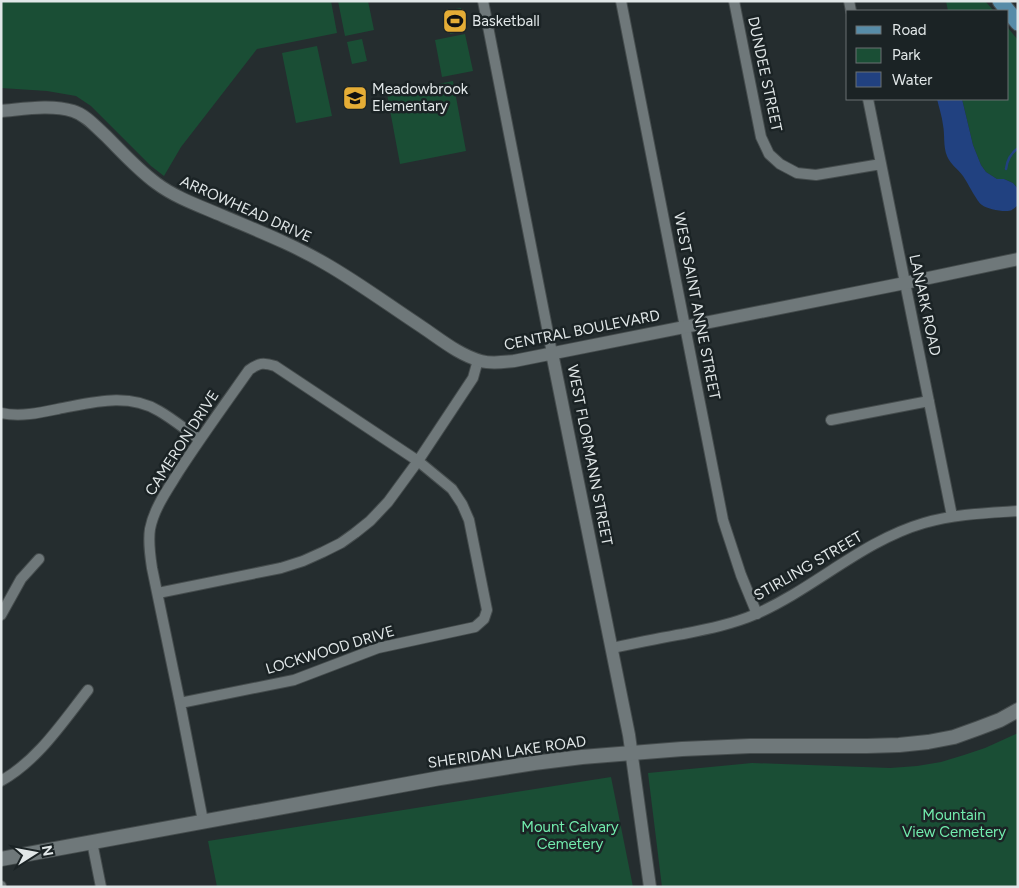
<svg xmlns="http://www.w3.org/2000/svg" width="1019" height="888" font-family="Figtree,sans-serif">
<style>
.green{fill:#1a4e35}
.water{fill:#214180}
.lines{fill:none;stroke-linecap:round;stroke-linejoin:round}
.stream{stroke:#214180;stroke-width:2.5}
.minor-casing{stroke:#454c4d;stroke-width:12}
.tertiary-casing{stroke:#454c4d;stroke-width:14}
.secondary-casing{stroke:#454c4d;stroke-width:16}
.primary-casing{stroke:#454c4d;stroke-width:17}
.minor{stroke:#6f787a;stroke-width:10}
.tertiary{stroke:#6f787a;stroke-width:12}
.secondary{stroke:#6f787a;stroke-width:14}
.primary{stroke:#578ca8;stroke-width:15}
.labels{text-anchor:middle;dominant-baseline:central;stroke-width:5;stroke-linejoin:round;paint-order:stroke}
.poi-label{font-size:15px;fill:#e1e7e8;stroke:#1b2325;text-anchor:start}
.street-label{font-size:15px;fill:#e1e7e8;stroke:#1b2325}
.park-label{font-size:15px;fill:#72edae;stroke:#1b2325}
</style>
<rect width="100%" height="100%" fill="#252d2f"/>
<path class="green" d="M1,1H331L337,33L257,49L181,147L164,176L151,166L91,106L76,96L47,91L1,88Z
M338,1H368L374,30L345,36Z
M946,1H985L994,11H948Z
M461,8L465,31L450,34L445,11Z
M1008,28L1018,40V189L1013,183L1004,179H997L986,172L981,165L973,145L962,99H1008Z
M465,34L473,71L442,77L435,40Z
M362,39L367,61L352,64L347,42Z
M317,46L332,116L296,123L282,53Z
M453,81L466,151L400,164L387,94Z
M1018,733V887H662L648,773L752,763L890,768L917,766L941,762L964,755L985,748Z
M611,777L633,887H217L208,841Z"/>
<path class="water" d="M937,99H962L973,145L981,165L986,172L997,179H1004L1013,183L1018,189V205C1017,206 1012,210 1012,210C1006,213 987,209 982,205C977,202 968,183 963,176C958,169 950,164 947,156C943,146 945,135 943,125C942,116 939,108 937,99Z"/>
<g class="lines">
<path class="stream" d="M1006,169C1007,160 1010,154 1018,148"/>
<defs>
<path id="minor" d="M483,1L552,353
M621,1L723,520L741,575L757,614
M734,1L761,137L769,154L780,164L797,173L816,175L881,164
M849,1L851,11
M868,99L952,516
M1,413C20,417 39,413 58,409C91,403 127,392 159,411C173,419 186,430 199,439
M831,420L929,401
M158,593L281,568L303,561L323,552L341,543L355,533L370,521L388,502L418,461L473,378L478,360
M1,615L21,579L39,559
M612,648C636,643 660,638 683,634C708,629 733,624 756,614C815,588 862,541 924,523C954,514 986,513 1018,511
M180,703L294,680L378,648L475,627L484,619L487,610L469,520L462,504L452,489L418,461L275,366C263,362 259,363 249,370C225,404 201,437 179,471C168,489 154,508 150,529C148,542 150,555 152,568L180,703L203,821
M1,781C38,760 62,723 88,690
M92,842L101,887
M1,886V887"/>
<path id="tertiary" d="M1,111C24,109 51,104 73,111C86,115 96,127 106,136C122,152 137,169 156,183C176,198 200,206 223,216C258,231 294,245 326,264C359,283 390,306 422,327C440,339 459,355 481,361C492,364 503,362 514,361L905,283L1018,259
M552,353L629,735L650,887"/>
<path id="secondary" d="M1,859L440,778L534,763L582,757L682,749L750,746H867L899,745L928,742L954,737L979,728L1000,720L1018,710"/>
<path id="primary" d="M1000,1L1018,23"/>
</defs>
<use href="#minor" class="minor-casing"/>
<use href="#tertiary" class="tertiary-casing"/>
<use href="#secondary" class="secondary-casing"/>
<use href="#primary" class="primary-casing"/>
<use href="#minor" class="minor"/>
<use href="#tertiary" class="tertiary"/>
<use href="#secondary" class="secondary"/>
<use href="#primary" class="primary"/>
</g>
<defs>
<symbol id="stadium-square" viewBox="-11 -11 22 22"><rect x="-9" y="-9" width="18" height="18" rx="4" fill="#e5ad36" stroke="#1b2325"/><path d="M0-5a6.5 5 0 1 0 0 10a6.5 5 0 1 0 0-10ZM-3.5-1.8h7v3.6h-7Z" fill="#111"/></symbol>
<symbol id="school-square" viewBox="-11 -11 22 22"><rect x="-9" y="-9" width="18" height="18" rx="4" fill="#e5ad36" stroke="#1b2325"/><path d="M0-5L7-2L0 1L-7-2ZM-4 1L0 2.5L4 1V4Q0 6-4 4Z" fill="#111"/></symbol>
</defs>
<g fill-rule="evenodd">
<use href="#stadium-square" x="441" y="7" width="28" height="28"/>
<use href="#school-square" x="341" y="84" width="28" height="28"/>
</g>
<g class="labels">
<g class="poi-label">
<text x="472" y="21">Basketball</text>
<text x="372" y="89">Meadowbrook<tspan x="372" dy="17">Elementary</tspan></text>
</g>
<g class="street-label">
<text transform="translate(765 74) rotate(78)">DUNDEE STREET</text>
<text transform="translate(246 209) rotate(24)">ARROWHEAD DRIVE</text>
<text transform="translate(925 305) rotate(78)">LANARK ROAD</text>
<text transform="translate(697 306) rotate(79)">WEST SAINT ANNE STREET</text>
<text transform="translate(582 330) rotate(-11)">CENTRAL BOULEVARD</text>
<text transform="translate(182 443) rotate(-57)">CAMERON DRIVE</text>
<text transform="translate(590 455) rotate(79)">WEST FLORMANN STREET</text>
<text transform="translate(808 566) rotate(-30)">STIRLING STREET</text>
<text transform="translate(330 650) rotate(-17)">LOCKWOOD DRIVE</text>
<text transform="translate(507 752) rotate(-8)">SHERIDAN LAKE ROAD</text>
</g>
<g class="park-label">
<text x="954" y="815">Mountain<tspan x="954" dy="17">View Cemetery</tspan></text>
<text x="570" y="827">Mount Calvary<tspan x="570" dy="17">Cemetery</tspan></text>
</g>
</g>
<rect width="1019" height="888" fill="none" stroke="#e1e7e8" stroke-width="5"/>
<rect x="846" y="10" width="162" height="90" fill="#1b2325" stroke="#6a7173"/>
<rect x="856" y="26" width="25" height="8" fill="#578ca8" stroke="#6a7173"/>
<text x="892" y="35" font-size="15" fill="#e1e7e8">Road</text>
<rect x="856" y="48" width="25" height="15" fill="#1a4e35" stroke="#6a7173"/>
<text x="892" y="60" font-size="15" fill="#e1e7e8">Park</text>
<rect x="856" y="72" width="25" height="15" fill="#214180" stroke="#6a7173"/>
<text x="892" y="85" font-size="15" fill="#e1e7e8">Water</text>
<g transform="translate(35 853) rotate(79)" stroke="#1b2325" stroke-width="4" paint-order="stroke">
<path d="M0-4L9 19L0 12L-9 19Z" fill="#e1e7e8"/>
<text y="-8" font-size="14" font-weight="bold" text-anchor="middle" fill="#e1e7e8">N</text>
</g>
</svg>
